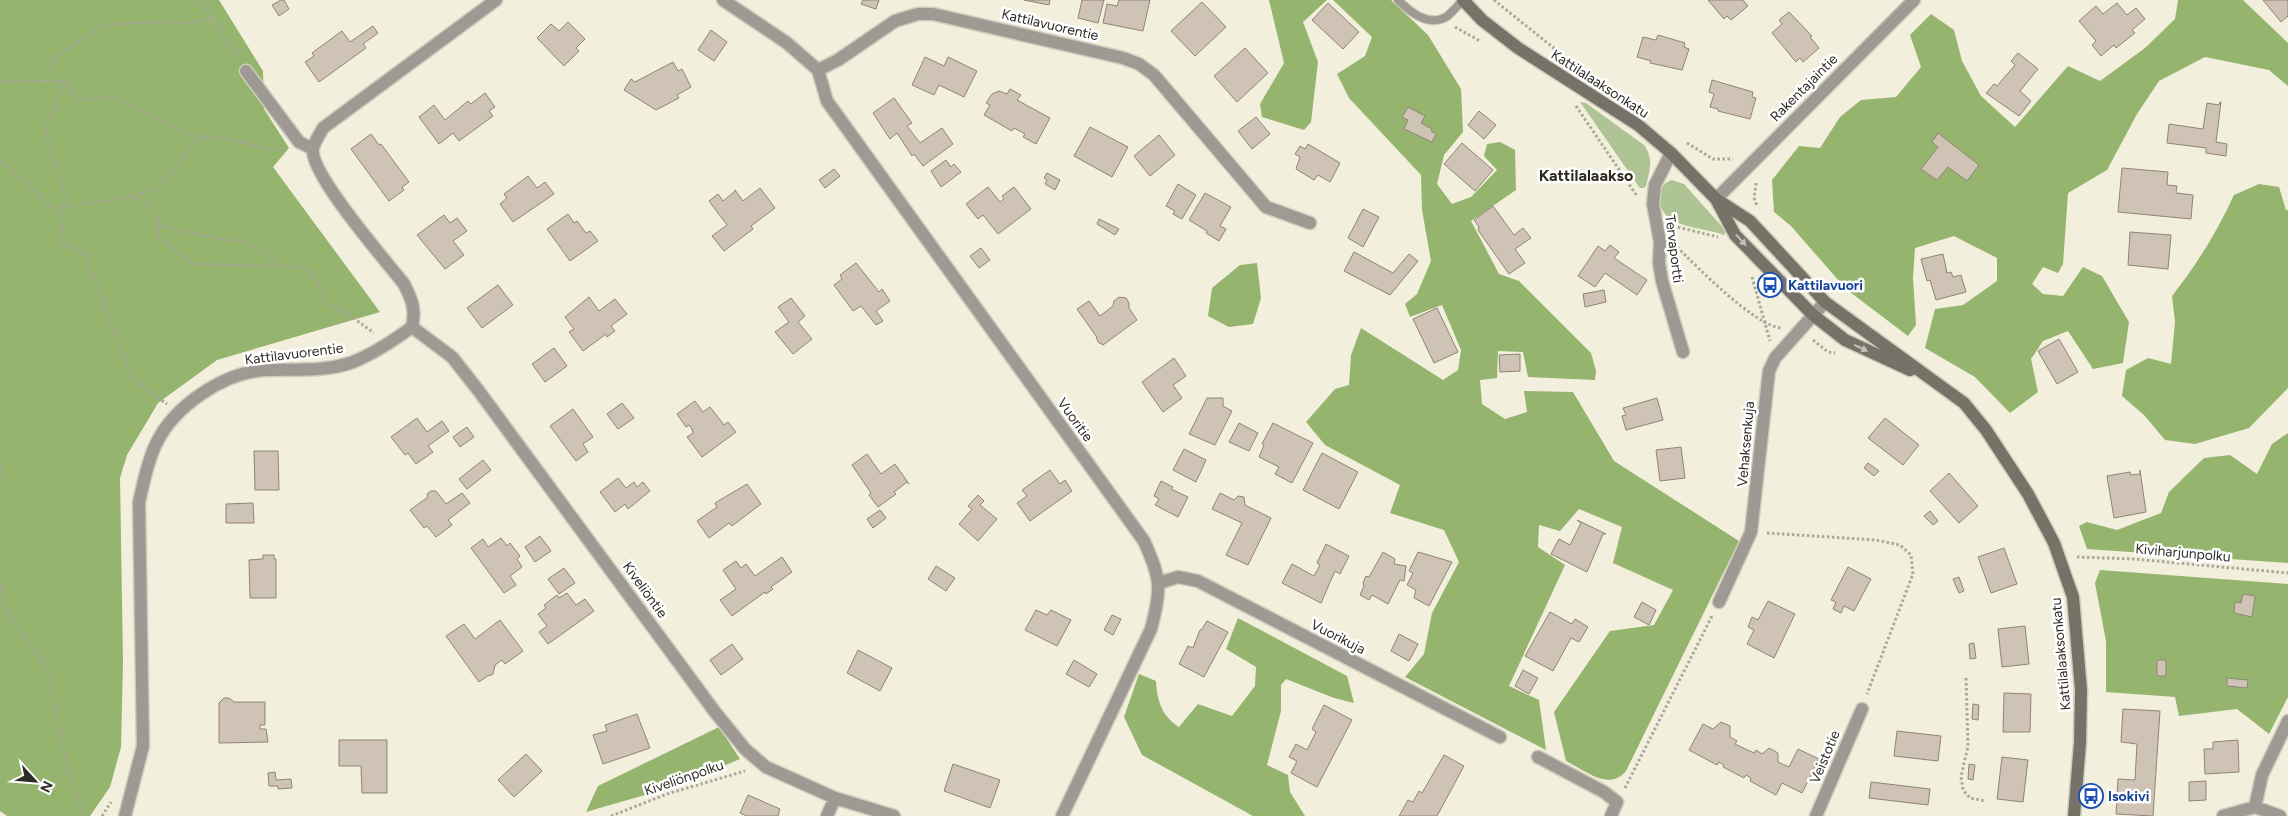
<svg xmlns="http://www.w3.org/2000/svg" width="2288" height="816" font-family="Figtree,sans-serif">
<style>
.green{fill:#aec494}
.forest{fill:#95b46d}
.building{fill:#cec3b4;stroke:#8f8476}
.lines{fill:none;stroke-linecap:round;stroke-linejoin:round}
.lane-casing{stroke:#cfccbc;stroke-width:10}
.street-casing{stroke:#cfccbc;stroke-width:15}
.secondary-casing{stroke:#cfccbc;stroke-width:15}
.path{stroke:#aaa89a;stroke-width:3;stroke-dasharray:2.5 2.5;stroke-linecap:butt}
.lane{stroke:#9e9a93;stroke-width:8}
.street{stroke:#9e9a93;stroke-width:12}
.secondary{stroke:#777268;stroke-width:12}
.oneway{fill:#c2c0bb}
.labels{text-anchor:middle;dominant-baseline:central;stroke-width:5;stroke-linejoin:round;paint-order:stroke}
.street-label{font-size:14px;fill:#2e2c26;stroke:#fff}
.transit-label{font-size:14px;font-weight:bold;fill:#164399;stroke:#fff;text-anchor:start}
.quarter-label{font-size:16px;font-weight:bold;fill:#2e2b1d;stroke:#fff}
</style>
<rect width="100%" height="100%" fill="#f2efdd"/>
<path class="green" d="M1580,102L1586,103L1644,145C1654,159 1650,170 1646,186L1644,188H1640Z
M1672,180L1684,184L1726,231L1724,235C1701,226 1655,229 1660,193C1662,186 1665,182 1672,180Z"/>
<path class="forest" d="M0,0H219L263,71L264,109L289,148L273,167L380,312L217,360L158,403L127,455L120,478L123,663L121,747L110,787L90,816H7L0,811Z
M1269,0H1327L1303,22L1318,62L1311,122L1304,130L1262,117L1260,104L1284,63Z
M1333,0H1391L1428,35L1461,89L1463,132L1444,155L1437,184L1452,204L1471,197L1497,170L1484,156L1487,144L1500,142L1515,150L1516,190L1471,221L1499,274L1519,281L1591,353L1596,371L1595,380L1528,377L1523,352L1498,351L1497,378L1480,380L1482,404L1505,419L1527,412L1524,391L1573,392L1614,461L1739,541L1626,771C1609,792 1585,770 1566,761L1554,712L1610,631L1654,625L1673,590L1613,563L1622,527L1579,509L1560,531L1539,525L1538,547L1565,565L1509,686L1539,700L1546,750L1405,677L1424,654L1432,613L1459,562L1444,530L1390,513L1400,485L1325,445L1306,422L1335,389L1349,385L1351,355L1361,328L1443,380L1458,370L1461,350L1442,305L1410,317L1405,304L1417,294L1431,261L1422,210L1421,175L1349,98L1337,74L1365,56L1372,37Z
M2178,0H2243L2288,43V86L2269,70L2205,57L2159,81L2137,114L2107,170L2068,193L2063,264L2058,273L2043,267L2032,284L2043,294L2063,296L2083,267L2102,276L2129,322L2123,363L2093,369L2068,331L2043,341L2031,359L2038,392L2010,413L1975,377L1925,348L1935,309L1963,305L1997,281V258L1954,236L1915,248L1913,278L1916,325L1908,336L1846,289L1791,226L1774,212L1772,180L1799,146L1820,148L1840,117L1861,100L1896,97L1921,67L1910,35L1931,14L1954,30L1962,61L1981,96L2015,127L2068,66L2100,81L2145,48L2175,19Z
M2259,184L2279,187L2286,210H2288V388L2249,428L2195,444L2165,440L2144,415L2122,396L2126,370L2148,358L2171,364L2175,322L2172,296C2197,264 2217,232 2234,195Z
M1257,263L1261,298L1253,324L1229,327L1208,316L1212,288L1240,265Z
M2288,433V563L2087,549L2079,526L2087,522L2117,530L2161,513L2169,492L2204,458L2230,455L2257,474L2272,444Z
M2100,570L2288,584V697L2269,734L2237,709L2179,716L2175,697L2106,692V641L2095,583Z
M1238,618L1347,676L1354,703L1334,698L1286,679L1281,685V711L1267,765L1288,775L1290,792L1305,816H1253L1142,755L1124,717L1139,674L1156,681C1157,701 1162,716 1179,727L1198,704L1232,716L1255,686L1256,667L1226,649Z
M719,727L740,759L676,786L586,812L598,786Z"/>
<path class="building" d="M281,0H284L289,9L279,16L272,5Z
M863,0H879L876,9L861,4Z
M1024,0H1050L1049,5Z
M1082,0H1104L1098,23L1078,18Z
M1119,0H1150L1143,31L1103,23L1107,4L1117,6Z
M1708,0H1743L1748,6L1731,20L1727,16L1724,19Z
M2263,0H2288V16L2281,22Z
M1202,2L1226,27L1195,56L1171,31Z
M1328,3L1359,32L1343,49L1312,20Z
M2117,3L2127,15L2136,8L2145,19L2132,30L2135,33L2116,48L2114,45L2101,56L2092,45L2096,41L2079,21L2096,6L2103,14Z
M1789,12L1812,36L1810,37L1819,48L1803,62L1800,58L1796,62L1772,33L1782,24L1779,20Z
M568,22L585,39L576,48L579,51L564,66L537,38L551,24L559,31Z
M373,26L378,33L363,44L366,48L319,82L305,62L314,56L312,53L342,31L350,42Z
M711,30L727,42L714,61L698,50Z
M1658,35L1685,43L1684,47L1689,49L1682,70L1650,63L1651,61L1637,57L1643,37L1656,40Z
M1245,48L1268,73L1237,102L1214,76Z
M2018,53L2038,69L2020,91L2031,101L2019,116L1986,93L1994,84L1997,86L2015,65L2011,61Z
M925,57L944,66L948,57L977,71L964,97L939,85L934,95L912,85Z
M673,62L678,71L682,69L691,87L677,95L679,98L656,110L624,90L631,79L635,82Z
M1712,80L1753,92L1752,97L1756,98L1750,119L1718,111V109L1710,107L1714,94L1709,92Z
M1010,89L1021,95L1017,100L1050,118L1036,144L1023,137L1025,134L1014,128L1012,131L984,115L990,105L986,103L992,94L999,91L1007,94Z
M485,93L495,107L489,111L493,116L459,141L453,133L439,144L419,117L434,105L445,120L468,101L471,104Z
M894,98L912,123L907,126L920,143L942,128L953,144L923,166L914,154L912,156L897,133L890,139L873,113Z
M2220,102H2221L2216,142L2227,144L2226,156L2206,153V148L2167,143L2169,124L2203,129L2207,103L2219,105Z
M1408,107L1425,116L1421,123L1432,129L1431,131L1436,134L1432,142L1404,129L1408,120L1402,117Z
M1479,111L1496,125L1484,139L1468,125Z
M1256,117L1270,134L1252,149L1238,131Z
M1090,127L1128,147L1112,177L1074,156Z
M1938,133L1979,165L1967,181L1948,167L1937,180L1921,169L1938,147L1932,142Z
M371,134L379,145L381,144L409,182L402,187L404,190L389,201L351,149Z
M1159,135L1175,155L1150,176L1134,156Z
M1462,143L1493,170L1475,191L1444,164Z
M1308,144L1340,163L1330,182L1318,175L1314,180L1296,169L1300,157L1295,154L1300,146L1305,149Z
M946,160L951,167L954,164L961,172L941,187L931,171Z
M2122,168L2168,172L2167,185L2177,186L2176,193L2193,195L2191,219L2118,212Z
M834,169L840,176L825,188L819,180Z
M1047,173L1060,180L1055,190L1045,184L1047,180L1044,178Z
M528,176L537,188L545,182L554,194L513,222L500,204L507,198L504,194Z
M1178,184L1196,195L1182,219L1173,214L1175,211L1166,206Z
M988,187L1000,202L1004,199L1002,196L1014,187L1031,209L998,234L983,215L978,219L966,204Z
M760,188L775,208L751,226L753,229L724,251L712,236L727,225L709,201L718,194L723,201L734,192L735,190L743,201Z
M1205,193L1231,207L1220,226L1226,229L1219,241L1206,233L1207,231L1189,220Z
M1493,206L1514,235L1523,228L1531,238L1515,249L1525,263L1509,274L1478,230L1479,227L1474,220Z
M1363,209L1379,217L1363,247L1348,238Z
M568,214L574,223L577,221L586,233L590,231L598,241L570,261L547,229Z
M444,215L450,223L457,218L467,231L453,241L464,255L445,269L417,235Z
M1099,219L1119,229L1115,235L1097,224Z
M2130,232L2171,235L2168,269L2128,265Z
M1610,245L1619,252L1614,258L1647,280L1637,295L1605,273L1595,287L1578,276L1598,246L1605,251Z
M981,248L990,260L979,268L970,256Z
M1354,252L1393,273L1409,254L1418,261L1390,295L1344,271Z
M1943,254L1947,273L1951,272L1953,277L1961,275L1966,292L1936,300L1930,280L1927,281L1921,259Z
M856,263L879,292L882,289L890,301L876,311L883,321L876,325L861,306L853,311L834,285L842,279L840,275Z
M498,285L513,305L482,328L467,308Z
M1604,290L1606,302L1585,307L1583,294Z
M589,297L599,311L615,299L627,314L611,326L615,331L607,337L606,334L583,351L569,332L574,329L565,317Z
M1119,297L1126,298L1129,303V308L1137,320L1103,345L1098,342L1096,336L1077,309L1089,301L1100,316L1113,306L1114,301Z
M791,298L805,316L798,322L812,339L793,354L775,332L789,322L778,307Z
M1437,308L1458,352L1434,363L1413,319Z
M2059,339L2078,372L2057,384L2038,351Z
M554,348L567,366L545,382L532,364Z
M1520,354V371L1500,372L1499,355Z
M1174,358L1186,376L1173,385L1182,398L1163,412L1142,382Z
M1207,398H1223V406L1232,411L1215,445L1189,434Z
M1657,398L1663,420L1626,430L1622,416L1626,415L1623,408Z
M695,401L703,412L710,407L724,425L728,422L736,432L702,457L687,437L693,433L692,429L689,425L686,427L677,414Z
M622,403L634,418L618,429L607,414Z
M573,409L593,437L583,444L588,452L576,461L550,426Z
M417,418L427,432L442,421L449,431L428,446L433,452L416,464L408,453L405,455L391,437Z
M1885,418L1919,445L1903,465L1868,438Z
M1239,423L1258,433L1249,451L1229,442Z
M1273,423L1313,443L1292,483L1275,474L1279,467L1259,457L1264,445L1262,444Z
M467,427L474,437L460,447L453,437Z
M1681,447L1685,478L1660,481L1656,450Z
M1184,449L1206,460L1196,482L1173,470Z
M254,451H278L279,490H255Z
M1322,453L1358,472L1339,509L1303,490Z
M867,454L881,474L895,464L909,484L907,482L894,492L896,494L878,507L869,495L871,493L852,465Z
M483,460L491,470L467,489L459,479Z
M1868,463L1879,471L1874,476L1864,468Z
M1050,470L1060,484L1065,480L1072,491L1030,521L1017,503L1027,496L1022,490Z
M2140,470L2146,512L2114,518L2107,476L2130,472L2131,475L2140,474Z
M1949,473L1978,506L1959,523L1930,491Z
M618,478L626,488L634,482L637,487L643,482L650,491L628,509L625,504L615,512L600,492Z
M1161,481L1173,487L1171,489L1188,497L1178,517L1155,505L1159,499L1154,496Z
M747,484L761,504L732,526L729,523L709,538L697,521L717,507L715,503Z
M431,491H436L446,504L462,493L470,503L448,520L452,525L436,537L427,526L424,528L410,510L428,497L427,494Z
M1220,493L1234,500L1238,496L1244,497L1245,505L1271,518L1248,565L1226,555L1242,523L1212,509Z
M978,495L984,501L980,505L997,519L978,541L959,524L972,509L968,506Z
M253,503L254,523H226V504Z
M880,510L886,518L873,528L867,519Z
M1930,511L1938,521L1933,525L1924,516Z
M1577,520L1606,534H1603L1587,572L1551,554L1559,539L1570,545L1581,523Z
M540,536L551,551L535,562L525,547Z
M501,538L507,546L510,543L520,556L517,559L522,567L510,576L516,585L504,593L471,548L483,539L488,547Z
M1326,544L1349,556L1340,574L1335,571L1321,603L1282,583L1292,564L1314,576L1320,565L1317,563Z
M2004,548L2017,584L1991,593L1978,557Z
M1383,552L1395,559L1394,564L1406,566L1404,581L1400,580L1388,604L1372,595L1369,600L1360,595L1364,586L1363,583L1366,576L1369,577Z
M1418,552L1452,562L1429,606L1414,598L1416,590L1407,585L1413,573L1409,571Z
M263,555H274V559H276V598H250L249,560L263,559Z
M782,557L792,572L771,587L773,589L766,594L765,592L732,616L720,600L736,589L723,570L736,561L741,568L746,564L755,576Z
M936,566L955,578L946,591L928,579Z
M1848,567L1871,579L1854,611L1844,606L1841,613L1833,609L1836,602L1831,600Z
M564,568L575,583L559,594L548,579Z
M1959,577L1964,591L1959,593L1953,579Z
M567,593L576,605L585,599L594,611L548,644L539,632L547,626L538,614L546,608L544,605L557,595L559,598Z
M2243,594L2255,596L2252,617L2234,613L2235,602L2241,603Z
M1768,601L1795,614L1774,658L1747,644L1754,630L1748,627L1752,617L1758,620Z
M1642,602L1656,610L1649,625L1634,617Z
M1036,610L1047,615L1051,610L1071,620L1057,646L1025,630Z
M1550,612L1572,624L1575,619L1588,627L1579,642L1571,638L1553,671L1525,656Z
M1112,615L1121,619L1113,635L1104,630Z
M500,620L523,651L505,664L502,660L495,665L493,674L490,676L489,675L479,682L446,636L464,624L475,639Z
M1207,621L1228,632L1204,677L1179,664L1188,646L1193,648L1200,630L1202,629Z
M2025,626L2029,664L2002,667L1998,629Z
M1399,634L1418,644L1409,661L1391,651Z
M1974,643L1976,658L1970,659L1969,644Z
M732,644L743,659L721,675L710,660Z
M858,650L892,668L880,691L847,673Z
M1074,660L1097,674L1089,687L1066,674Z
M2157,660H2166V676H2157Z
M1523,670L1538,678L1529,694L1515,686Z
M2227,678L2248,680L2247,688L2227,686Z
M2004,693L2031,694L2030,732H2003Z
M224,698H229L234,702H265V725H260V729H266L268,742L219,743V703Z
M1973,704L1979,705L1978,720L1972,719Z
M1324,705L1352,720L1317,787L1291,773L1297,761L1289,757L1296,744L1307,750L1316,732L1312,729Z
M2123,709L2160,711L2153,816L2116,814L2118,779L2135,780L2137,744L2121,742Z
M637,714L650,748L603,764L593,735L607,731L605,725Z
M1721,722L1730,726V737L1737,741L1735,744L1754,753L1756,750L1762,754L1769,748L1778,753V762L1789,767L1798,749L1819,759L1802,793L1782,783L1776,795L1750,781L1751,778L1746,775L1744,778L1723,767L1724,765L1719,762L1717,765L1689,750L1703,724L1713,729Z
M1897,731L1941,736L1938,761L1894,756Z
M339,740H387V793H362L361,766H339Z
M2238,740L2239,772L2205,774L2204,749H2213V742Z
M526,754L542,771L514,797L498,780Z
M1444,755L1464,766L1437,816H1399L1408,800L1413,802L1419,791L1422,793Z
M2002,757L2028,760L2023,802L1997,799Z
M953,764L1000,780L990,808L944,791Z
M1969,764L1975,765L1973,780L1968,779Z
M275,772L276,780L291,779L292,788L278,789V786H269L268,773Z
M2206,781V800L2189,801V782Z
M1871,782L1930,789L1928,805L1869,798Z
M748,795L780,809L778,816H747L740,813Z"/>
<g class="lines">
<defs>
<path id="lane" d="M1398,0C1410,12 1428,27 1446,17C1452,13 1458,5 1463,0"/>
<path id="street" d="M723,0L787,43L818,70L838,60L895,21L918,14H933L1123,58L1139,64L1154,75L1266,207L1310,223
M818,70L827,101L1144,541C1161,579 1162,588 1151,629L1062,816
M246,71L299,142L313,149
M1671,153L1655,185L1653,204L1660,242L1659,263L1662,281L1683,352
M1716,199L1914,0
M412,327L452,357L478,390L715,712L745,749L766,767L835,798L894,816
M1159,583L1178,577L1198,581L1500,737
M1719,602L1751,532L1769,371L1775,358L1825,302
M1538,757L1604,792L1617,802L1611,816
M2255,807L2262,775L2288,721
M125,816L143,746L139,502C144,482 147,462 156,444C174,406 224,372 266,370C294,369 326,372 353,362C375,353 393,341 412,327C416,309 412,300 404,284C386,261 309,173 313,149C314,142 320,134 323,128L496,0
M827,816L835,798
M1816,816L1862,709
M2223,816L2255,807L2280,816"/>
<path id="secondary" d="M1463,0L1482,20L1518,48L1638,125L1671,153L1716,199L1750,221L1825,302L1964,403L1986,430L2028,494L2054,543L2073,597L2081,690L2080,743L2074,816
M1717,201L1735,235L1813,315L1845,340L1910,370"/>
</defs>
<use href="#lane" class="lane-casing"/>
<use href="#street" class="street-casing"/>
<use href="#secondary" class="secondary-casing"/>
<path class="path" d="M200,0L238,58
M1494,0L1560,53
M1455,27L1480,41
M65,81L45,131L65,192L61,242L85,254L133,380L167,404
M0,82C22,79 43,83 65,81L76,100L112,97L173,127L200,137H218L275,150L283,147
M45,83L55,57L103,25L151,22L189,23L214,18
M1576,106L1637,196
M1687,143L1713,159H1733
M0,159L53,208L132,197L149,204L157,215L158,236L193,264L300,267L313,273L327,304L348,314L374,333
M1756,183L1754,198L1757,206
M132,197L159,188L200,137
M158,224L184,232L248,243L281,265
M1673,226L1718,237
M1677,247C1697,267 1754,325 1781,328
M1752,277L1770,341
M1813,340L1828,352L1835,353
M0,465L2,476L0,480
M1767,533L1876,540L1900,545L1911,555L1913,574L1867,694
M2077,557L2134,559L2288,573
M0,579L5,606L17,630L42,659L52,683L56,713L69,772L84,816
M1966,678L1968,746L1961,777L1963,790L1970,798L1986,801
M1625,788L1712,616
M102,816L111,802
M611,816L667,794L745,771"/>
<use href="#lane" class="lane"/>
<use href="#street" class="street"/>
<use href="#secondary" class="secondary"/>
</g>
<defs><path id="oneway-solid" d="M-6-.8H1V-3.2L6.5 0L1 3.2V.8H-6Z" transform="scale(1.25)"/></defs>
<g class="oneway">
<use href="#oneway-solid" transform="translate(1741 240) rotate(47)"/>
<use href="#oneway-solid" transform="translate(1861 348) rotate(25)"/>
</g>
<defs>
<symbol id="bus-ring" viewBox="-11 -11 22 22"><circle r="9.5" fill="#fff" stroke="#1a4fb4" stroke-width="1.5"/><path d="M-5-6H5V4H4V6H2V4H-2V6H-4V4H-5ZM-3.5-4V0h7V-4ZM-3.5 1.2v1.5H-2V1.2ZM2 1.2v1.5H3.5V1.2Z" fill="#1a4fb4"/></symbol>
</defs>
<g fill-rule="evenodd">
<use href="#bus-ring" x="1756" y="271" width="28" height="28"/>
<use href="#bus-ring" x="2077" y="782" width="28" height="28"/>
</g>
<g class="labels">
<g class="street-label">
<text transform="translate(1050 25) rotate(13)">Kattilavuorentie</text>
<text transform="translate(1600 84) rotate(33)">Kattilalaaksonkatu</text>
<text transform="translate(1804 88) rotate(-45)">Rakentajaintie</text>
<text transform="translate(1674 249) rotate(83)">Tervaportti</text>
<text transform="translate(294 354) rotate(-7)">Kattilavuorentie</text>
<text transform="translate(1075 420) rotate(54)">Vuoritie</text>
<text transform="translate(1746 444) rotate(-85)">Vehaksenkuja</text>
<text transform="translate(2183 553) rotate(5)">Kiviharjunpolku</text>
<text transform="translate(645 590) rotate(54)">Kiveliöntie</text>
<text transform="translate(1338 637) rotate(27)">Vuorikuja</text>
<text transform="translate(2061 654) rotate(-95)">Kattilalaaksonkatu</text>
<text transform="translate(1825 757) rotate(-67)">Veistotie</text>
<text transform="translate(684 778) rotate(-19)">Kiveliönpolku</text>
</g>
<g class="transit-label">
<text x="1788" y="285">Kattilavuori</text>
<text x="2108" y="796">Isokivi</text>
</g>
<g class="quarter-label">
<text x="1586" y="175">Kattilalaakso</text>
</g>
</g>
<g transform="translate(35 781) rotate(116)" stroke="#ffffff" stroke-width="4" paint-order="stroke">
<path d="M0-4L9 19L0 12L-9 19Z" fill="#2e2c26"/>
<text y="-8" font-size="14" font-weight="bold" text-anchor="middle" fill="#2e2c26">N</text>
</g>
</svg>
